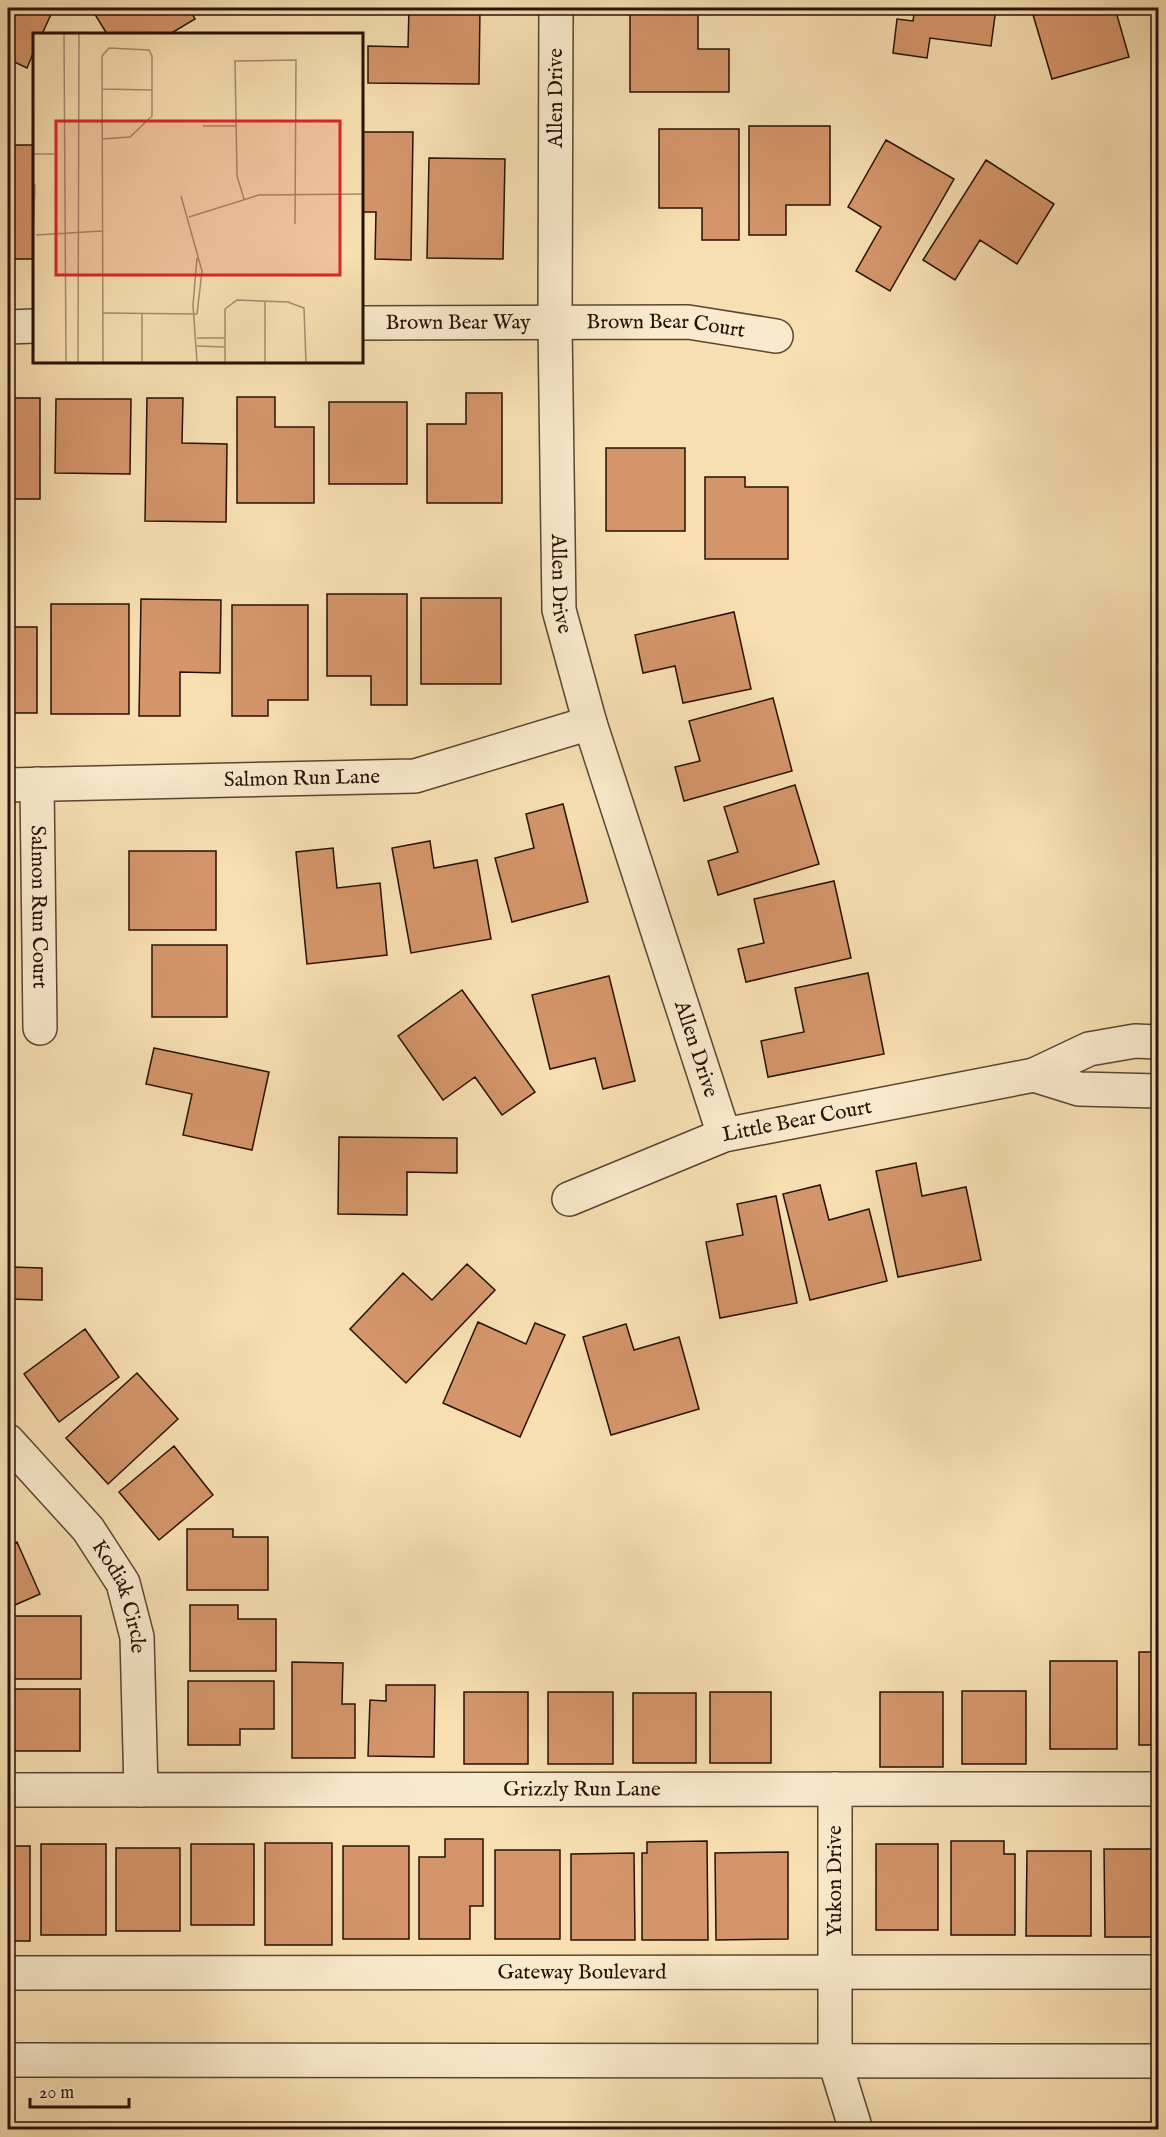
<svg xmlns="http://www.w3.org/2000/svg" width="1166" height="2137" font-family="'IM FELL English',serif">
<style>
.building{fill:#d4956a;stroke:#271107;stroke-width:1.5}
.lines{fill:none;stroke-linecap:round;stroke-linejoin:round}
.minor-casing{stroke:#5b4432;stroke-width:36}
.minor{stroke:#faeacd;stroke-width:33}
.labels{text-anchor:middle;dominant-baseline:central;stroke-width:4.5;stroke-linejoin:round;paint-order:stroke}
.street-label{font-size:21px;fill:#271107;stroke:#faeacd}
.inset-road{fill:none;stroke:#a48d6e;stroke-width:1.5}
.view{fill:#d62828;fill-opacity:0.15;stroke:#d62828;stroke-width:3}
.inset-edge{fill:none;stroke:#271107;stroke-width:3}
</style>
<rect width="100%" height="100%" fill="#f7dfb2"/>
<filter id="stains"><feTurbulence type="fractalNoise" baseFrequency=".00333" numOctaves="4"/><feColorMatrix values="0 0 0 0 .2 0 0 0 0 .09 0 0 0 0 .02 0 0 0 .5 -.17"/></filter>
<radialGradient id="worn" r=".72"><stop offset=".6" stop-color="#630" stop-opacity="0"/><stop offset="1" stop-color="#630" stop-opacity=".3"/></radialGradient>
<path class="building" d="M8,8H54L42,34H34V51L27,68L8,59Z
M91,8H189L195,19L170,34H107Z
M409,8H480L479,84L368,83V46L408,47Z
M630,8H698V49H729V92H630Z
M915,8H996L991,46L930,38L927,58L893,53L897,19L913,21Z
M1031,8H1115L1129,57L1052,79Z
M749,126H830V205H786V235H749Z
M659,129H739V240H702V208H659Z
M362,132H413L411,260L375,259L376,212H362Z
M886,140L954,179L890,291L856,271L881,227L848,207Z
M8,145H34V259H9Z
M429,158L505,159L503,259L427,258Z
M986,160L1054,204L1017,264L980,240L955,280L923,260Z
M466,393H502V503H427V424H466Z
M237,397H275V427H314V503H237Z
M8,398H40V499H8Z
M147,398H183L182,443L227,444L226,522L145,521Z
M56,399H131L130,474L55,473Z
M329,402H407V484H329Z
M606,448H685V531H606Z
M705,477H745V487H788V559H705Z
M327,594H407V705H371V676H327Z
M421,598H501V684H421Z
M141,599L221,600L220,673L180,672V716H139Z
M51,604H129V714H51Z
M232,605H308V700H268V716H232Z
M734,612L751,689L683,703L675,666L643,673L635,635Z
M8,627H37V713H8Z
M773,698L792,771L684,801L675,767L700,761L689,721Z
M795,785L819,864L718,895L708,861L738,852L724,807Z
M563,804L588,902L512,922L495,858L534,848L526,814Z
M430,841L434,868L477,860L491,939L411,953L392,848Z
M333,848L337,888L380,883L387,955L307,964L296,852Z
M129,851H216V930H129Z
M834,881L851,958L746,982L738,949L764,943L754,899Z
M152,945H227V1017H152Z
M868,973L884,1054L768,1077L761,1041L804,1032L795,988Z
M609,976L635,1081L603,1089L595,1058L550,1069L532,995Z
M462,990L535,1092L502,1115L475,1077L443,1100L398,1036Z
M154,1048L269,1072L252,1150L183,1135L192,1094L146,1084Z
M339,1137L457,1138V1173L407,1172V1215L338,1214Z
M916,1163L922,1196L966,1187L981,1260L898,1277L876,1171Z
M820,1185L829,1220L869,1209L887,1281L810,1300L783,1194Z
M776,1196L797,1303L720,1318L706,1242L743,1235L737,1204Z
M467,1264L495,1290L406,1383L350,1329L403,1273L432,1300Z
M11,1267L42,1268V1300L11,1299Z
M478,1322L526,1344L535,1323L565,1335L520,1437L443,1403Z
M626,1324L634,1350L679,1337L699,1409L611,1435L583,1337Z
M85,1329L119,1377L59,1422L24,1374Z
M137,1373L178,1419L108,1484L66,1438Z
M174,1446L213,1495L159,1540L119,1492Z
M187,1529H233V1537H268V1590H187Z
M17,1542L40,1594L8,1608V1546Z
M190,1605H238V1619H276V1671H190Z
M8,1616H81V1679H8Z
M1139,1652H1158V1745H1139Z
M1050,1661H1117V1749H1050Z
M292,1662L343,1663L342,1704H355V1758H292Z
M188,1681H274V1729H240V1745H188Z
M386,1685H435L434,1757L368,1756L370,1700L386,1701Z
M8,1689H80V1751H8Z
M962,1691H1026V1764H962Z
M464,1692H528V1764H464Z
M548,1692H613V1764H548Z
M710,1692H771V1763H710Z
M880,1692H943V1767H880Z
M633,1693H696V1763H633Z
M445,1839H483V1906H470V1939H419V1857H445Z
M707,1841L708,1940H642V1853H647V1842Z
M951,1841H1004V1854H1015V1935H951Z
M265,1843H332V1945H265Z
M41,1844H106V1935H41Z
M191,1844H254V1925H191Z
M876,1844H938V1930H876Z
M8,1846H30V1941H8Z
M343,1846H409V1939H343Z
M116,1848H180V1931H116Z
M1104,1849H1158V1937H1105Z
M495,1850H560V1939H495Z
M1027,1851H1091V1936H1026Z
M788,1852V1939L716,1940L715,1853Z
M634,1853L635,1940H571V1854Z"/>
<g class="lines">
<defs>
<g id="minor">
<path id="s1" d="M556,8L555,324L559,610L590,723L724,1135"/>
<path id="s2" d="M362,323L688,322L776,336"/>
<path d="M8,327L34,326"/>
<path id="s3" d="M37,784L40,1028"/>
<path id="s4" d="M8,785L415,776L590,723"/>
<path d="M1034,1075L1079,1089L1158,1091"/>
<path id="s5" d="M569,1199L724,1135L1034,1075L1089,1049L1135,1041L1158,1042"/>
<path id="s6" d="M8,1441L88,1529L123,1583L137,1637L141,1790"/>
<path d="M835,1789V2062L856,2130"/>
<path id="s7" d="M8,1790L1158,1789"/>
<path id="s8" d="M8,1973L1158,1972"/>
<path d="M8,2060L1158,2061"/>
</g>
</defs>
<use href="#minor" class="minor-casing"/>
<use href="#minor" class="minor"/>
</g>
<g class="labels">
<g class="street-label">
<text transform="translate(556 98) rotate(-90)">Allen Drive</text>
<text stroke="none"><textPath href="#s2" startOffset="96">Brown Bear Way</textPath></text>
<text stroke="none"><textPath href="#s2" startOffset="304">Brown Bear Court</textPath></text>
<text stroke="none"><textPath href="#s1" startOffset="576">Allen Drive</textPath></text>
<text stroke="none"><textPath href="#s4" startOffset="294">Salmon Run Lane</textPath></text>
<text stroke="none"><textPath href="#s3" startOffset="123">Salmon Run Court</textPath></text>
<text stroke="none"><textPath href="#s1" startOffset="1062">Allen Drive</textPath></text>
<text stroke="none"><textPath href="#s5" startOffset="242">Little Bear Court</textPath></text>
<text stroke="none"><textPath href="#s6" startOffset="195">Kodiak Circle</textPath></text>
<text stroke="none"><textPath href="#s7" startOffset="574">Grizzly Run Lane</textPath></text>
<text transform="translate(835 1881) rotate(-90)">Yukon Drive</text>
<text stroke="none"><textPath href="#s8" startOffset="574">Gateway Boulevard</textPath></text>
</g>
</g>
<g transform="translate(33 33)">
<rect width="330" height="330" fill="#f7dfb2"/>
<path class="inset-road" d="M31,1L33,329M0,26V121M69,56L119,57M170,93H203M69,106L97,104L119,83V23L116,17L76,15L69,23L70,329M0,121H21M148,163L169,238L164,281M211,166L204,143L202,28L263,27L262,191M156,184L226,162L330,161M3,202L69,198M0,207L2,151M164,225L160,272L164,329M69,280L164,281M109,281V329M164,305H192M164,313L192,314M45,329L46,1M192,329V276L204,267L255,269L271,275L273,329M232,329V268"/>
<path class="view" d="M23,88H307V242H23Z"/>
<rect width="330" height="330" class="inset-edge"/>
</g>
<rect width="1166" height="2137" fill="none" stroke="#f7dfb2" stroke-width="30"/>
<rect x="9" y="9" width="1148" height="2119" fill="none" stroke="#271107" stroke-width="3"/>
<rect x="15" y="15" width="1136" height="2107" fill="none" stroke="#271107" stroke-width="1.5"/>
<path d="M30 2098v9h99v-9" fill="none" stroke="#271107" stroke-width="3"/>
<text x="39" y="2098" font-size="18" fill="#271107" stroke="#faeacd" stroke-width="4.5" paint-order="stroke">20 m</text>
<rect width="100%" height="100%" filter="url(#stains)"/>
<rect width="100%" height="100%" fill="url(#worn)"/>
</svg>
